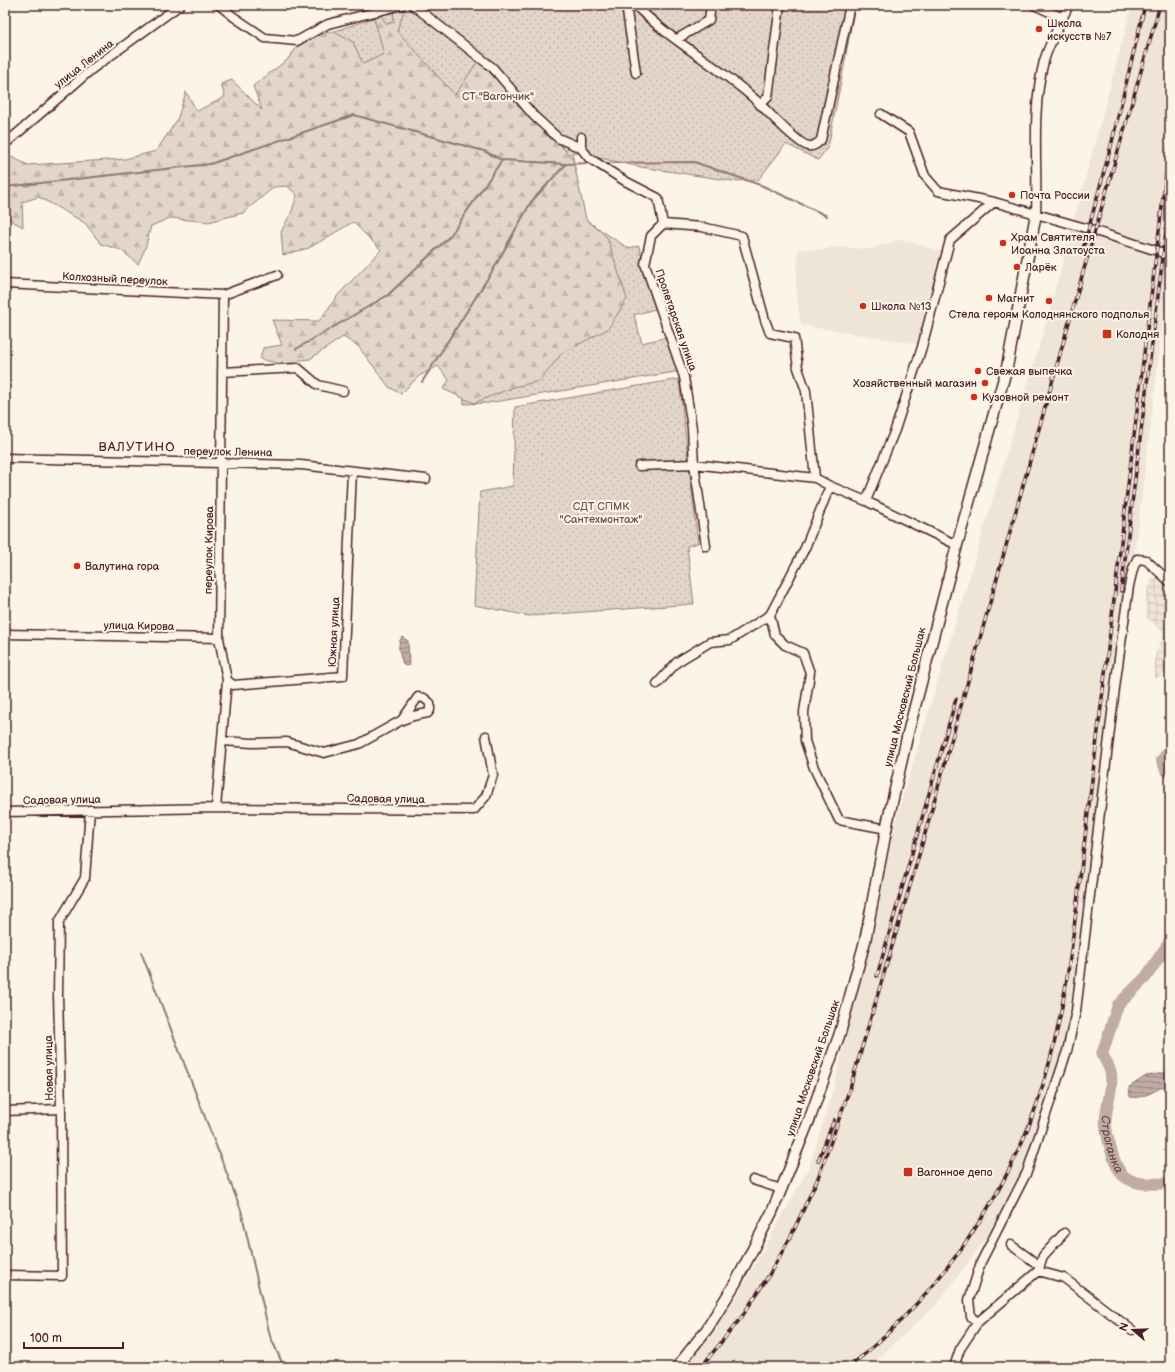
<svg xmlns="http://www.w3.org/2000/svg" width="1175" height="1372" font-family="'Balsamiq Sans',sans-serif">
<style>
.built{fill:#eee5d7}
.industrial{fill:url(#industrial-grid)}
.grass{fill:url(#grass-dots);stroke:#967a7a}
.forest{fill:url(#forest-firs);stroke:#967a7a}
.water{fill:url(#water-rules);stroke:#917474}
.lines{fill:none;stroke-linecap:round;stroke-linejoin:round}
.stream{stroke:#917474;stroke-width:2}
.river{stroke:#c0aca5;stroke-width:12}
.minor-casing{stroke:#4a1f2b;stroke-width:11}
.tertiary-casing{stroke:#4a1f2b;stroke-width:13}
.minor{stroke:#fcf5e5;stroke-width:8}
.tertiary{stroke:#fcf5e5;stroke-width:10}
.rail-casing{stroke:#4a1f2b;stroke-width:3.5}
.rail{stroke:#fcf5e5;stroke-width:2;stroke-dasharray:6;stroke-linecap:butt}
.poi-dot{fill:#c8321e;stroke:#fcf5e5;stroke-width:1.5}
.labels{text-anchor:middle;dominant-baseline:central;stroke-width:4;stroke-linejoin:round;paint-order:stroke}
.poi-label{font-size:11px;fill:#4a1f2b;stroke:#fcf5e5;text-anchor:start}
.street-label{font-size:11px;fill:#4a1f2b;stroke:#fcf5e5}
.park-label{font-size:11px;fill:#704c53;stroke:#fcf5e5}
.water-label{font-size:12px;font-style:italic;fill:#6d4950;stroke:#fcf5e5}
.quarter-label{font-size:13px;letter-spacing:1px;fill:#4a1f2b;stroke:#fcf5e5}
</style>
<defs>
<pattern id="industrial-grid" width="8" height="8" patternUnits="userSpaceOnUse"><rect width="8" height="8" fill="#eee5d7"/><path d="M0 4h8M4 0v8" fill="none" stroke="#cec4b9"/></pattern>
<pattern id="grass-dots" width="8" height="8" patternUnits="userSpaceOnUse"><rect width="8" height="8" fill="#e2d5ca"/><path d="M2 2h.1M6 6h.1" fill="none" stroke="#c3b6ae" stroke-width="1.8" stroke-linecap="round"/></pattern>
<pattern id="forest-firs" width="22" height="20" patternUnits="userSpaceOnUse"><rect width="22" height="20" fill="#e2d5ca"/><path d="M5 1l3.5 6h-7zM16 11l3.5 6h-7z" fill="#c3b6ae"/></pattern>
<pattern id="water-rules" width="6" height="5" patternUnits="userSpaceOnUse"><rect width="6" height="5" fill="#c0aca5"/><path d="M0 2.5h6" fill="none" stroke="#9e8b87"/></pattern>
</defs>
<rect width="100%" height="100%" fill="#fcf5e5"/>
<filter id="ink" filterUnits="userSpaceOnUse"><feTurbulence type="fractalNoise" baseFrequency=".025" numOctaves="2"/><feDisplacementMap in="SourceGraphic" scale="8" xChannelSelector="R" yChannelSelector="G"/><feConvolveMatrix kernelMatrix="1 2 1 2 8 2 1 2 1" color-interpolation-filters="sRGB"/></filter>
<g filter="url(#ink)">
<path class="built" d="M1132,5H1170V267L1079,1005L1012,1203L937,1304L869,1367H684L737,1296L809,1168L834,1087L896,819L1047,320Z
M901,239L942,252L917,344L801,325L796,288L798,249L824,250L833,247L870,249Z"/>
<path class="industrial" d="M1152,576L1168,585L1163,601L1170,603V670L1155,679L1154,658L1164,633L1147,618L1145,599Z"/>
<path class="grass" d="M411,5H855L844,66L828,147L818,160L786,144L758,180L733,181L641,167L572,152L584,219L628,248L639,246L655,309L634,315L642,343L668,337L681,371L488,403L464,404L459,347L265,90L300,43Z
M679,379L698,543L687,546L694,604L529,616L474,605L480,492L513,486L515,407Z"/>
<path class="forest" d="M404,5H406L397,31L455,95L478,61L534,116L573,159L586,219L607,237L627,299L608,329L562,353L540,381L514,387L474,403L443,389L449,380L438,366L419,376L401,394L389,387L358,346L343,337L310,359L300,360L293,367L260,359L263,348L282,345L272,320L319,321L338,295L381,250L353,222L309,248L283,255L281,232L292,211L297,195L287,186L274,187L243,213L208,222L170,218L151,226L145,249L138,264L121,250L101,244L85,223L39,197L22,202L23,227L5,217V156L7,155L28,165L125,159L156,151L177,120L186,92L197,111L225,97L221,84L232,80L262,110L253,86L287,60L298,46L311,38L332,31L353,42L363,64L384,54L373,14H379L387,24L394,22L393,9Z"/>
<path class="water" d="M402,637L408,641L409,665L405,666L403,664C400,655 396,645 402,637Z
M1170,1072V1084C1158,1088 1143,1100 1130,1097L1129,1087L1146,1076Z"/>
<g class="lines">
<path class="stream" d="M602,163L694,162L763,186L827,216
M5,187L210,164L354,115L484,151L502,160L566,164L591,163
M296,349L388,295L450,236L502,160
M422,382L493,270L531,202L566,164
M141,952L241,1210L270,1336L284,1367"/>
<g class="river">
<path d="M1170,750L1162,760L1166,770L1170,773"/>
<path id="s1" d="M1170,941L1146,977L1118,1005L1102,1054C1105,1060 1110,1067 1111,1074C1113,1088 1107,1103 1106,1116C1104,1129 1114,1170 1125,1177C1137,1186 1156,1184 1170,1183"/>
</g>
<defs>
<path id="minor" d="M219,5L234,17L265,38L297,41L328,24L402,5
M413,5L493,68L534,116L558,138L581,148L589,158L625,181L658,198L663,224
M626,5L636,73
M635,5C673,43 721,67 760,104C768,112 798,144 808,146C814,147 818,143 821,140L850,5
M1034,5L1063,18
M677,39L709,20L711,5
M760,105L768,97L780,5
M881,114L909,132L925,176L938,191L994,202
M5,144L92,69L180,5
M581,148V137
M1036,214C1038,163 1031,111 1044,61C1049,44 1061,21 1069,5
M5,284L223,295L277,275
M222,372L298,368L318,385L343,391
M5,458L301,465L426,479
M639,466L694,464L815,478
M866,501L895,430L922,347L950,240L994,202L1089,229L1170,255
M706,546L694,464L692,428L684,377L645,264L651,236L663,224L702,227L742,236L765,320L770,333L794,338L798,368L806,391L815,478L830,486
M770,615L775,635L785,645L803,653L810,673L804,712L805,741L814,768L839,820L887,829
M5,634L219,638
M227,680L233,685L343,676L352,471
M657,684L677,662L710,642L730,640L770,615L805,548L830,486L866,501L957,545
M222,741L252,743L287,742L324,753L359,744L402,720L413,716L428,713L430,710V703L424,698L418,697L402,720
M216,808L227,680L219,638L223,295
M5,812L216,808L474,810L486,796L493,775L486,736
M5,1111L61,1109
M753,1180L781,1189
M1011,1245L1040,1266
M1038,1271L1043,1256L1064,1233
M5,1275L62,1276L61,1109L58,995L59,922L85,878L90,810
M978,1322L971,1317L969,1300L981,1262L1027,1172L1067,1051L1076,1011L1116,680L1129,586L1133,569L1137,559L1146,560L1170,582
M954,1367L960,1349L978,1322L1038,1271L1064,1278L1132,1330"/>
<path id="tertiary" d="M677,1367L707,1329L736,1282L772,1212L810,1118L840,1033L865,941L888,820L908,733L957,545L1007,367L1036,214"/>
</defs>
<use href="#minor" class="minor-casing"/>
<use href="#tertiary" class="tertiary-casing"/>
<use href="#minor" class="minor"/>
<use href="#tertiary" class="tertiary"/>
<defs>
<path id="rail" d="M1082,253L1111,146L1145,5
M1121,591L1170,200
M877,976L956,699
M818,1161L834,1120
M701,1367L741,1318L769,1275L791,1236L818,1178L850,1088L917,862L1082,276L1160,5
M849,1367C940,1294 1013,1191 1045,1078C1058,1034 1066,989 1072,944L1170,141"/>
</defs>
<use href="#rail" class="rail-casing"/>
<use href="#rail" class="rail"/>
</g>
</g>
<g class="poi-dot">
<circle cx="1039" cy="29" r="4"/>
<circle cx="1012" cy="195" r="4"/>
<circle cx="1003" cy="243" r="4"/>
<circle cx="1017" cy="267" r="4"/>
<circle cx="989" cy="298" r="4"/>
<circle cx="1049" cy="301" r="4"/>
<circle cx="863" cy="306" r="4"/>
<rect x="1102" y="329" width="10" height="10" rx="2"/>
<circle cx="978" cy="371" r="4"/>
<circle cx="985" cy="383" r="4"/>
<circle cx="974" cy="397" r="4"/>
<circle cx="77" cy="566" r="4"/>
<rect x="903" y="1167" width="10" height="10" rx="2"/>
</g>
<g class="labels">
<g class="poi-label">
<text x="1047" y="23">Школа<tspan x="1047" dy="13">искусств №7</tspan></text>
<text x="1020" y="195">Почта России</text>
<text x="1011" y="237">Храм Святителя<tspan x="1011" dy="13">Иоанна Златоуста</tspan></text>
<text x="1025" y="267">Ларёк</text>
<text x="997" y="298">Магнит</text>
<text x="871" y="306">Школа №13</text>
<text x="1049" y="314" text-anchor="middle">Стела героям Колоднянского подполья</text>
<text x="1116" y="334">Колодня</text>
<text x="986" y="371">Свежая выпечка</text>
<text x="977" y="383" text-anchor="end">Хозяйственный магазин</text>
<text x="982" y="397">Кузовной ремонт</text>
<text x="85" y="566">Валутина гора</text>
<text x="917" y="1172">Вагонное депо</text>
</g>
<g class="street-label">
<text transform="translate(84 64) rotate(-38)">улица Ленина</text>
<text transform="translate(115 279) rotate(3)">Колхозный переулок</text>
<text transform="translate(676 320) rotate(71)">Пролетарская улица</text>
<text transform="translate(228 452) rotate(1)">переулок Ленина</text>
<text transform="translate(209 550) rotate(-89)">переулок Кирова</text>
<text transform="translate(139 626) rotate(1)">улица Кирова</text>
<text transform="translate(334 632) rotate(-87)">Южная улица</text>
<text transform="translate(905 697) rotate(-76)">улица Московский Большак</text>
<text transform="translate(386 799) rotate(1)">Садовая улица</text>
<text transform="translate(62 800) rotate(-1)">Садовая улица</text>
<text transform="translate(49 1068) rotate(-91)">Новая улица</text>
<text transform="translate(813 1068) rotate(-71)">улица Московский Большак</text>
</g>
<g class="park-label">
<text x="498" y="96">СТ "Вагончик"</text>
<text x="601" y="506">СДТ СПМК<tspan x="601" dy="13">"Сантехмонтаж"</tspan></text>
</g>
<g class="water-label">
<text stroke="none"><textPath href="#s1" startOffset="228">Строганка</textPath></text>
</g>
<g class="quarter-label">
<text x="137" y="447">ВАЛУТИНО</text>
</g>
</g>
<rect width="1175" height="1372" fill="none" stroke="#fcf5e5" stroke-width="20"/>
<rect x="10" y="10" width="1155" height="1352" fill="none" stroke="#4a1f2b" stroke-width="1.5" filter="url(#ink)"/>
<g transform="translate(1133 1330) rotate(289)" stroke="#fcf5e5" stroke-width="3" paint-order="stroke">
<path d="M0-3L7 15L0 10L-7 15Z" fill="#4a1f2b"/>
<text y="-6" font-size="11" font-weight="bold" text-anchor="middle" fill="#4a1f2b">N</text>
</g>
<path d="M24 1342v6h99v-6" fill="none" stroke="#4a1f2b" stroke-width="2"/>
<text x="30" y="1342" font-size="12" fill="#4a1f2b" stroke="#fcf5e5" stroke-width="3" paint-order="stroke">100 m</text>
</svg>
